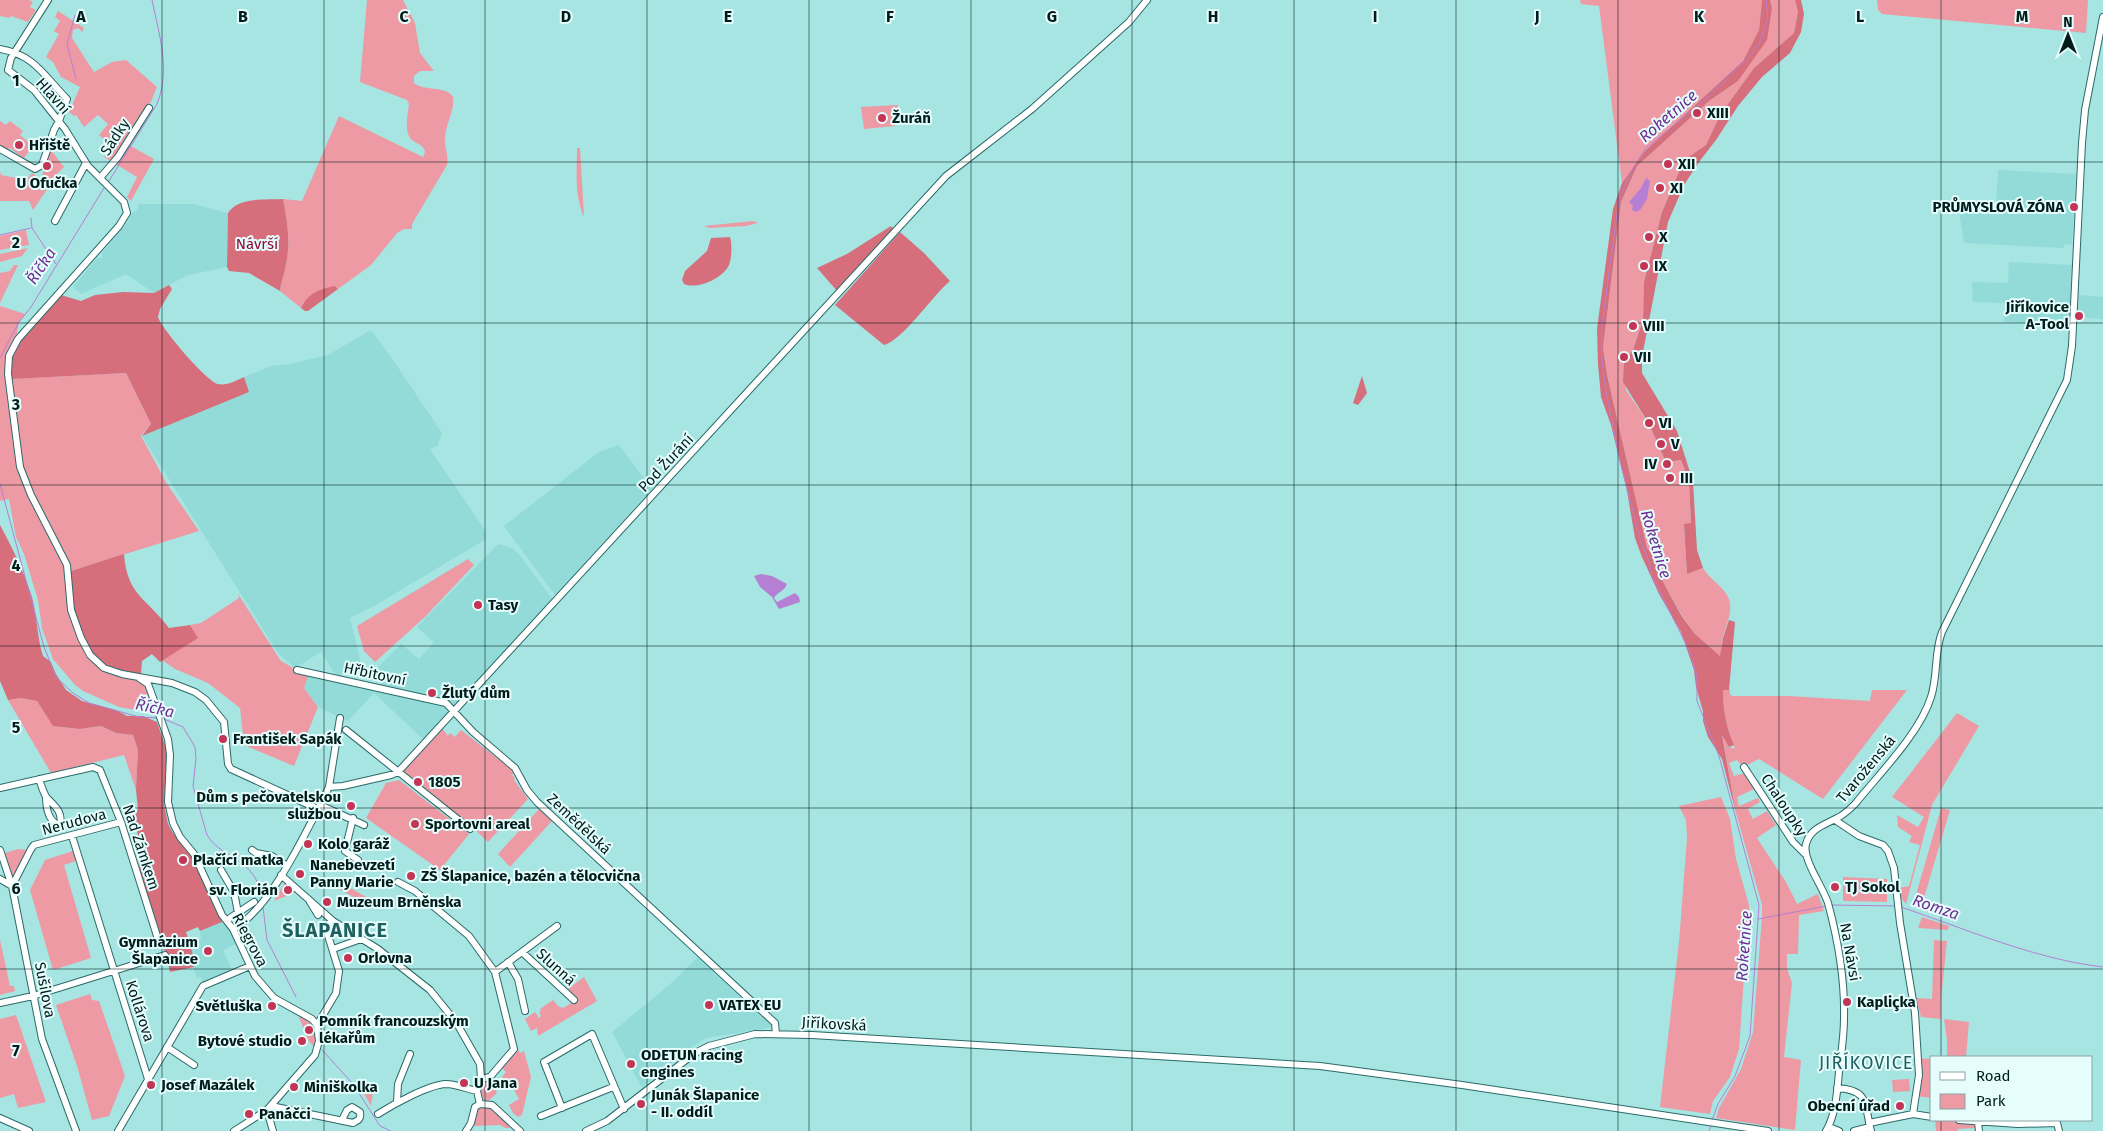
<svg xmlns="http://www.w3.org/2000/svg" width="2103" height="1131" font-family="'Fira Sans',sans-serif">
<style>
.built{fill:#92dbd8}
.green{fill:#ee9aa4}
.forest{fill:#d66e7c}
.water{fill:#b580d3}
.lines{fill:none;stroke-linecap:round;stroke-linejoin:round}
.stream{stroke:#b580d3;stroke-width:1}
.minor-casing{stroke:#2c6a68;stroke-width:8}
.minor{stroke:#fff;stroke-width:6}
.grid{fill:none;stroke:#021c1b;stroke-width:1;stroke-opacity:0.55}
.poi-dot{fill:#c43455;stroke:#e5fefd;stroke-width:2}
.labels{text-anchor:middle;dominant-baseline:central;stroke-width:4;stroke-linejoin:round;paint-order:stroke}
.street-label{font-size:15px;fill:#021c1b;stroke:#e5fefd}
.poi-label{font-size:15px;font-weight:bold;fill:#021c1b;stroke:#e5fefd;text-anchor:start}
.park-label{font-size:15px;fill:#8f0a34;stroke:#e5fefd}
.water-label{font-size:16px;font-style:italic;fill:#702e91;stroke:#e5fefd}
.quarter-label{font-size:18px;letter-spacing:1px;fill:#1f5f5d;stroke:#e5fefd}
.district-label{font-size:20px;font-weight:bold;letter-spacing:1px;fill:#1f5f5d;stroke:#e5fefd}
.grid-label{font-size:16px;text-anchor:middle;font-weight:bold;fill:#021c1b;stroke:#e5fefd;stroke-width:4;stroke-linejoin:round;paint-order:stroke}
</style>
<rect width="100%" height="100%" fill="#a6e5e2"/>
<path class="built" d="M1998,170L2076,174L2072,245L2064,244V248L1964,243L1958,205L1996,207Z
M138,204H193L228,213L227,267L188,275L154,293L126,274L81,294L73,287L97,258H102V253L128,222L131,214L138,209Z
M2009,262L2072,265L2070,326L2004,322L2005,303L1973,302L1972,282L2008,283Z
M2079,295L2103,297V319L2078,317Z
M371,330L391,357L442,433L437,446L430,449L486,532V539L374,606L350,618L361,663L337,677L321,652L295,668L278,653L142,436L249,392L244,377L271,366L290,364L328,355Z
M619,445L652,489L555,595L504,526L599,452Z
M498,544L512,548L519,554L553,600L425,741L374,693L348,721L318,707L304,688L307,676L380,690L382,680L374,671L401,644L419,659L434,642L417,627Z
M222,922L229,927L236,944L223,950L232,970L202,983L201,977L197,978L191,960V955H193L189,943L201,939L200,931Z
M699,956L775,1027L706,1038L686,1051L642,1088L612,1032L668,986Z"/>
<path class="green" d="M0,0H29L33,2L30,7L36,10L28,22L11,16L10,18L0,16Z
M367,0H403L415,23L420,53L434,71H420L414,76V83C425,92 446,85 453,97C455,110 446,123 445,137C444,147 449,155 447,165L412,224V229H404L397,233L371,265L338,289L335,286L303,303L301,308L280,291C281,281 285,273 286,264C291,242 287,220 283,199L302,201L339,116L423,157L425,152C423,143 415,144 410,138C404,129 408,114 409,104L407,100L360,82Z
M1580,0H1762L1759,30L1743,61L1645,151L1622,183L1599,6L1581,4Z
M1770,0H1795L1798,12L1794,33L1754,68L1720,115L1706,145L1684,160L1662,212L1644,282L1643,320L1633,350L1624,362L1626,390L1649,424L1666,462L1681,460L1689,481L1691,524H1684L1687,574L1703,568C1709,578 1718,583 1725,592C1736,606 1727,622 1723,637C1721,643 1721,650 1721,657L1695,634L1681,614L1661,578L1657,561L1647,548L1607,375L1603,347L1621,202L1637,166L1709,101L1738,81L1772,8Z
M1877,0H2088L2086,33L1882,14L1878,10Z
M58,11L84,28L82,32L78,28L73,30L72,38L94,72L112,62L126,60L157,87L150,104L127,144L154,159L131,201L127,197L137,177L104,157L111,145L99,135L108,124L98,115L84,127L76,115L74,116L69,112L80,87L61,77L53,62L46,57L59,34L54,31L60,21L55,17Z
M898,105V116L895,126L864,129L861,107Z
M0,121L6,125L10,121L23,131L20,135L33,146L24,158L18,154L19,152L18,154L10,148L7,150L0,146Z
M577,148H580L584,217C574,194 577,173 577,148Z
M50,149L64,167L48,183L50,185L33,210L29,201H0V171L1,175L27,180L32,173L41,180Z
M753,221L758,223L746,226L709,228L704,226Z
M26,230L29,245L0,250V236Z
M28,248L22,256L0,262V254Z
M14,265H18L0,303V273L10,271Z
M0,306L25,314L19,322L9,379L126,373L151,424L141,436L167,484L199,531L68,572L122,674L148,684L158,714L119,707L83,691L75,685L53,659L42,628L38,600L24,554L16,537L9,499L0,501Z
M468,559L474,565L426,616L375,662L364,651L357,626Z
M238,594L281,661L297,670L309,673L304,688L318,707L294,766L244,745L240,708L208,683L175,669L162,660L197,638L190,625L201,623L239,598Z
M1723,690H1730V695L1733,696H1789L1870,701L1872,690H1907L1823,799L1759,759L1743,767L1737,760L1729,763L1734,776L1745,773L1754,789L1737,797L1739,806L1758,798L1760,802L1748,809L1753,819L1767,811L1776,825L1757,838L1786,882L1797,904L1818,894L1824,911L1799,915L1798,954H1787V968L1792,983L1784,1057L1801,1060L1795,1130L1716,1118L1719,1108L1741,1069L1753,1032L1762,916V905L1736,813L1722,733L1729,747L1735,749C1727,725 1723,716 1723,690Z
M21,698L37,701L54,726L80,729L101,726L116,733L133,735L138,750L136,790L124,755L51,773L8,700Z
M1957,713L1979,726L1932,805L1906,904L1901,898L1899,888L1909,886L1920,845L1909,842L1912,836L1898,827L1897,815L1918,827L1924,817L1892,797Z
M442,728L448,736L450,733L455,737L461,730L515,772L512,775L515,778L514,780L528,799L488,842L469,824L402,772Z
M399,780L469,834L440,870L366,818L386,783Z
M1721,797L1730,819L1736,859L1749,905L1739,1049L1730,1077L1713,1101L1710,1114L1660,1107L1679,942L1687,838L1686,820L1679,806Z
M540,808L552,821L510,867L498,854Z
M1941,808L1950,810L1921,908L1913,905Z
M18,849L27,850L13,878L5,853Z
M73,851L76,861L64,865L91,958L53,970L30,890L45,860Z
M1843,877L1887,879V902L1843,901Z
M285,882L296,892L274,901Z
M342,886H347L378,904L375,909L339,889Z
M1922,917L1949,926L1948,930L1918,928Z
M0,940L10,986H14L15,991L0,995Z
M1934,940L1947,941L1941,1000V1019L1921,1017L1916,998L1932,999Z
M584,977L597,1001L538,1036L537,1028L531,1031L525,1019L535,1012L539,1018L541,1016L539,1012L541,1011L540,1009L553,1000L558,1006L563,1008L578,999L568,989Z
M90,994L92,1000L99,1001L125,1076L109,1116L92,1120L77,1066L56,1005Z
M16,1015L46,1102L18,1108L14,1094L0,1098V1019Z
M301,1016C312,1022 321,1034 314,1047L308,1040L299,1017Z
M1944,1019L1969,1022L1966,1057H1947V1040Z
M518,1050L520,1053L524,1051L531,1077L522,1115L518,1117L513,1113L509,1105L519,1099L514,1090H512L509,1086L497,1088L505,1084L502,1077L506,1072L502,1068Z
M1915,1058L1932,1059V1098L1916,1096Z
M360,1079L373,1091L371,1106L357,1081Z
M1909,1079L1910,1091L1893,1092L1892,1080Z
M491,1080L497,1093L488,1101L484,1100L480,1091C482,1083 484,1083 491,1080Z
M485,1106L492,1109L510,1127L509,1128H505L500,1125L472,1126L478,1109Z
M1935,1120H1977L1975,1128L1958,1129L1957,1131H1936Z"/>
<path class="forest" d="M1762,0H1770L1772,8L1767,40L1738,81L1709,101L1637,166L1621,202L1603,347L1607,375L1647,548L1657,561L1661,578L1681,615L1695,634L1720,656L1723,638L1729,620L1735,622L1729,690H1723C1723,710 1726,726 1734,745L1729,747L1722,735L1736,813L1722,759L1708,737L1703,721V711L1696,687L1694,670L1681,632L1659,594L1642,557L1635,538L1627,491L1611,425L1601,397L1598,364L1597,329L1613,209L1622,183L1645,151L1743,61L1759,30Z
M1795,0H1801L1804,14L1801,32L1790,53L1762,77L1738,106L1716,140L1699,162L1684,185L1668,222L1642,357V373L1677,431L1693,482L1697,550L1703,568L1687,574L1684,524L1691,523L1689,481L1681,460L1666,462L1649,424L1623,382L1624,362L1633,350L1643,320L1644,282L1662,212L1684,160L1706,145L1720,115L1754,68L1794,33L1798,12Z
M283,199C287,220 291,242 286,264C285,273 281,281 280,291L249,273L229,271L227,267L228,213C238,197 266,200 283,199Z
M891,226L895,231L838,292L817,268L847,254Z
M900,232L924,253L950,281C933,295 902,341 884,345L835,305Z
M730,237C732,244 732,257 729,265C723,278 698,290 684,284L682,280L685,271L707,251L711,238Z
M169,285L172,289L160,309L158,317C161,328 207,382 218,384C226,386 236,381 244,377L249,392L142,436L151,424L126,373L12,379V357L17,343L61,295L81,301L95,295L123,292L154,293Z
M335,286L338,289L308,311H305L301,308C308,293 320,289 335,286Z
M1362,376L1367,393L1358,405L1353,403Z
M0,525C13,549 24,572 32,597C37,616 37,637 43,656L51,662L56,674L66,690L82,701L116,710L127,716H143L157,722L167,751L164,804L168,824L173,833L193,855L222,922L200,931L198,927L186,932L193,955L191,956L194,967L170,972L167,958L140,876L138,856L142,855L134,817L138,809L136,790L138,750L133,735L116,733L101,726L80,729L53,726L37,701L21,698L8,700L0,681Z
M124,554C127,596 147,598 169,628L190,625L198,638L160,662L152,654L142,661L141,675L104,668L90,655L71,610L68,572Z"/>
<path class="water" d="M1646,178L1650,181L1647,199L1640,210L1636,212L1632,210L1633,206L1629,202L1641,188Z
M761,574L772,576L787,584C784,592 777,592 774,598L777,602L795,593L799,597L800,602L779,609L772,597L760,587L754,576Z"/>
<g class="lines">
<path class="stream" d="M75,15L67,44L76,79
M109,181L157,104C171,69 159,35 152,0
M31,218L32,228L56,264
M0,235L31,228
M0,358L19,322L31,307L104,188
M0,484L44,647L56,677L73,693L89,703L139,717L158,718
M164,719L183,727L195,747L196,759L193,786L207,835C222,860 256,857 262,898
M1831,905L1897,906
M263,907L267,940L296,997
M1901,907C1966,929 2034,959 2103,967
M1758,919L1827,906
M322,1050L353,1084L380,1126L391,1131
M1712,1120L1718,1104L1735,1076L1750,1036L1759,905L1719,756L1697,701V676L1689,650L1652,576L1649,561L1641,542L1620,461L1605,386L1601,349L1602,325L1619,199L1633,168L1646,148L1706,99L1750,56L1759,44L1768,19L1766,0
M1709,1131L1711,1126"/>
<defs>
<path id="minor" d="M48,0L11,58L8,70L34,90L65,129L88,166L124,202L127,213L119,226L18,339L9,356L8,374L20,467L31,495L67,565L71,610L81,638L90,655L104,668L122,674L172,683L195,692L206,700L224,722L228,764L231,769L318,809
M0,49C35,55 44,76 67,99L59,121L54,130L42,165L35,169L0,149
M100,178L118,157L149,108
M55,221L86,163
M297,670L446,703L473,732L515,768L527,790L537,802L775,1023L776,1034
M139,678L148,684L168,739L170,755L168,802L173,823L180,837L194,854L222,915L233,929L255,976L274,998L312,1019L317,1025
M346,730L470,829
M1744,767L1793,842L1805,854
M39,779C41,784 43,793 47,798C56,807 63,812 60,826C48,821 46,809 46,797
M329,787L340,718
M0,788L93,767L100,770L121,822L157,936
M320,805L364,825
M353,818L345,851L358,860
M1835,820L1859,836L1883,845L1888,851L1894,868L1900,923L1915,1013L1919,1075L1913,1114
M72,836L148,1079
M0,850L12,886L42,1039L76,1131
M252,850L256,853L272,856L287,866
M221,870L234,892L238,913
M281,875L333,921L378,949L430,990L456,1022L480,1064L481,1079L477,1091L480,1104L475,1107L471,1123L466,1131
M0,879L12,886L31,849L34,845L121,822
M398,882L415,891L469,936L495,972L514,1049L490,1077L481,1079
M310,902L318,915
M227,920L254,902
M233,929C272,908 309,826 329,787L343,786L391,775L398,772L946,176L1032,109L1129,22L1147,0
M333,949L361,939
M522,952L574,1000
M508,962L518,979L525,1011
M495,972L557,926
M0,1003L33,996L165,955
M167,1047L194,1065
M1837,1088C1870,1090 1864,1104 1871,1131
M397,1102L398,1084L410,1054
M480,1104L492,1105L520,1131
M271,1106L353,1123C359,1120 361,1119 360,1112L352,1107L347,1110L342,1120
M562,1108L544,1062L592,1034L624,1109
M267,1110L273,1131
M378,1114C394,1104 428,1085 446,1084C456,1084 467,1089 477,1091
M541,1116L613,1087
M0,1118L29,1131
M1959,1120L2018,1124L2057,1123L2059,1131
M1978,1122L1979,1131
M1869,1123L1913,1114L1932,1117
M1829,1127L1839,1131
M118,1131L203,986L250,966
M234,1131L267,1110L315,1055L319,1041L317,1025L336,993L339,971L326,929L328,924L333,921
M586,1131L607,1121L695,1053L709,1046L755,1034L812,1035L1320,1066L1462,1085L1768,1131
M1826,1131C1836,1114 1837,1092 1839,1072C1841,1055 1844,1037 1844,1019C1845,981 1838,940 1828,903C1823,887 1802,859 1806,844C1810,828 1825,825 1837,818C1844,815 1849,810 1855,804C1879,774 1920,733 1931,697C1938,676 1934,652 1942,632L2067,380L2072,346L2082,143L2085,110L2103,17
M1854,1131L1870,1127"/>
</defs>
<use href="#minor" class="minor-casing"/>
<use href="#minor" class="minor"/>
</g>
<path class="grid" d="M162,0V1131M324,0V1131M485,0V1131M647,0V1131M809,0V1131M971,0V1131M1132,0V1131M1294,0V1131M1456,0V1131M1618,0V1131M1779,0V1131M1941,0V1057M0,162H2103M0,323H2103M0,485H2103M0,646H2103M0,808H2103M0,969H2103M1941,1120V1131"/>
<g class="poi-dot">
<circle cx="1697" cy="113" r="5"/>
<circle cx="882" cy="118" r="5"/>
<circle cx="19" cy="145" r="5"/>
<circle cx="1668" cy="164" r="5"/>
<circle cx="47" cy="166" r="5"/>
<circle cx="1660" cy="188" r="5"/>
<circle cx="2074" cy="207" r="5"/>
<circle cx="1649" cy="237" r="5"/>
<circle cx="1644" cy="266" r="5"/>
<circle cx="2079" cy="316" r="5"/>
<circle cx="1633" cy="326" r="5"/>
<circle cx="1624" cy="357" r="5"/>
<circle cx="1649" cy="423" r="5"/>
<circle cx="1661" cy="444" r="5"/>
<circle cx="1667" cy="464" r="5"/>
<circle cx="1670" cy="478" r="5"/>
<circle cx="478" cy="605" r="5"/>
<circle cx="432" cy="693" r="5"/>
<circle cx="223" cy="739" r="5"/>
<circle cx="418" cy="782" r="5"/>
<circle cx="351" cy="806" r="5"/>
<circle cx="415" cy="824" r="5"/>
<circle cx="308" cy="844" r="5"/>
<circle cx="183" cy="860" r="5"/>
<circle cx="300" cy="874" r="5"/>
<circle cx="411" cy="876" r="5"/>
<circle cx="1835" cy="887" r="5"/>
<circle cx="288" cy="890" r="5"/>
<circle cx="327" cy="902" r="5"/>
<circle cx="208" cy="951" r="5"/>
<circle cx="348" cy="958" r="5"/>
<circle cx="1847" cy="1002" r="5"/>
<circle cx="709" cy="1005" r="5"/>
<circle cx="272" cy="1006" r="5"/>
<circle cx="309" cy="1030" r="5"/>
<circle cx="302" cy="1041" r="5"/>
<circle cx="631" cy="1064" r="5"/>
<circle cx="464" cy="1083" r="5"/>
<circle cx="151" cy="1085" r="5"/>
<circle cx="294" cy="1087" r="5"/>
<circle cx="641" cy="1104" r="5"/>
<circle cx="1900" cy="1106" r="5"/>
<circle cx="249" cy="1114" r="5"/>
</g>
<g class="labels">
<g class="street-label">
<text transform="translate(53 96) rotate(48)">Hlavní</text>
<text transform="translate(115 137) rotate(-57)">Sádky</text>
<text transform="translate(666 463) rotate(-47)">Pod Žurání</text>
<text transform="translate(375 674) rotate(12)">Hřbitovní</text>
<text transform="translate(1866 769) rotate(-50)">Tvaroženská</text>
<text transform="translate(1784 805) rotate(57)">Chaloupky</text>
<text transform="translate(74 822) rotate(-15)">Nerudova</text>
<text transform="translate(579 824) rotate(43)">Zemědělská</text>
<text transform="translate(141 847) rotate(72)">Nad Zámkem</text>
<text transform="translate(250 940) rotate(62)">Riegrova</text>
<text transform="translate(1850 952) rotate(80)">Na Návsi</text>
<text transform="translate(556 967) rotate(42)">Slunná</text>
<text transform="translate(45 990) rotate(79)">Sušilova</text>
<text transform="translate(140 1011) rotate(72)">Kollárova</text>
<text transform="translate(834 1024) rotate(3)">Jiříkovská</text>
</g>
<g class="poi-label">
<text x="1707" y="113">XIII</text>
<text x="892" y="118">Žuráň</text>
<text x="29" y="145">Hřiště</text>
<text x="1678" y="164">XII</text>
<text x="47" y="183" text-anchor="middle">U Ofučka</text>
<text x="1670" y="188">XI</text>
<text x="2064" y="207" text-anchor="end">PRŮMYSLOVÁ ZÓNA</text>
<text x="1659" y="237">X</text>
<text x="1654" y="266">IX</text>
<text x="2069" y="307" text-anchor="end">Jiříkovice<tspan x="2069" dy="17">A-Tool</tspan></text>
<text x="1643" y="326">VIII</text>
<text x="1634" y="357">VII</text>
<text x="1659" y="423">VI</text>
<text x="1671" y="444">V</text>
<text x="1657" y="464" text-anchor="end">IV</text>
<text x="1680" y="478">III</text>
<text x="488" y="605">Tasy</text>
<text x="442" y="693">Žlutý dům</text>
<text x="233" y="739">František Sapák</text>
<text x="428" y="782">1805</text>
<text x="341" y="797" text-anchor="end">Dům s pečovatelskou<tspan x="341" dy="17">službou</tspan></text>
<text x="425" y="824">Sportovni areal</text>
<text x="318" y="844">Kolo garáž</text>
<text x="193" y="860">Plačící matka</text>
<text x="310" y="865">Nanebevzetí<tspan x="310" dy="17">Panny Marie</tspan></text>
<text x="421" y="876">ZŠ Šlapanice, bazén a tělocvična</text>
<text x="1845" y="887">TJ Sokol</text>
<text x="278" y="890" text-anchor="end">sv. Florián</text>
<text x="337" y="902">Muzeum Brněnska</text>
<text x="198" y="942" text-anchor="end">Gymnázium<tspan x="198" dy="17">Šlapanice</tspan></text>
<text x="358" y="958">Orlovna</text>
<text x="1857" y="1002">Kapliçka</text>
<text x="719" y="1005">VATEX EU</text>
<text x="262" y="1006" text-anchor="end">Světluška</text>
<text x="319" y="1021">Pomník francouzským<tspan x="319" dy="17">lékařům</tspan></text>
<text x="292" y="1041" text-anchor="end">Bytové studio</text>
<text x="641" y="1055">ODETUN racing<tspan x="641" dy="17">engines</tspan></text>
<text x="474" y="1083">U Jana</text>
<text x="161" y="1085">Josef Mazálek</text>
<text x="304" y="1087">Miniškolka</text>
<text x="651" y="1095">Junák Šlapanice<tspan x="651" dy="17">- II. oddíl</tspan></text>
<text x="1890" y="1106" text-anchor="end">Obecní úřad</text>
<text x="259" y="1114">Panáčci</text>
</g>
<g class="park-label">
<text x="257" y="244">Návrší</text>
</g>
<g class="water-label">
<text transform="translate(1668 116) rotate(-41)">Roketnice</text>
<text transform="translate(41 266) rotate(-57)">Říčka</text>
<text transform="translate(1656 544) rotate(73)">Roketnice</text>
<text transform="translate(155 708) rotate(13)">Říčka</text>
<text transform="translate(1936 907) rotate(19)">Romza</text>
<text transform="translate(1744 946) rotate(-86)">Roketnice</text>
</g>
<g class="quarter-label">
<text x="1866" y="1063">JIŘÍKOVICE</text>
</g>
<g class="district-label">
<text x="335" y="930">ŠLAPANICE</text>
</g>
</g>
<g class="grid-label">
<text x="81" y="22">A</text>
<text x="243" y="22">B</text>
<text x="404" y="22">C</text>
<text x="566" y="22">D</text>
<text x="728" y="22">E</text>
<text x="890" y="22">F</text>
<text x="1052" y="22">G</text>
<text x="1213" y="22">H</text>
<text x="1375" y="22">I</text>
<text x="1537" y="22">J</text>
<text x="1699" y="22">K</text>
<text x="1860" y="22">L</text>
<text x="2022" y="22">M</text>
<text x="16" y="86">1</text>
<text x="16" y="248">2</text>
<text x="16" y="410">3</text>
<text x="16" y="571">4</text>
<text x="16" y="733">5</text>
<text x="16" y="894">6</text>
<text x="16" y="1056">7</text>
</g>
<rect x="1930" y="1056" width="162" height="65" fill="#e5fefd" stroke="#8aa4a3"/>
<rect x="1940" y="1072" width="25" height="8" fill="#ffffff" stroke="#8aa4a3"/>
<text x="1976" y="1081" font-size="15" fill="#021c1b">Road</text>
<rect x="1940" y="1094" width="25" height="15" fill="#ee9aa4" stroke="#8aa4a3"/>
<text x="1976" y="1106" font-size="15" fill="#021c1b">Park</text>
<g transform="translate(2068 35)" stroke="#e5fefd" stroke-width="4" paint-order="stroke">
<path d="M0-4L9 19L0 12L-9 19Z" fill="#021c1b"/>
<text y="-8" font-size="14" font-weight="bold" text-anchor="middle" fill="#021c1b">N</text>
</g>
</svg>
